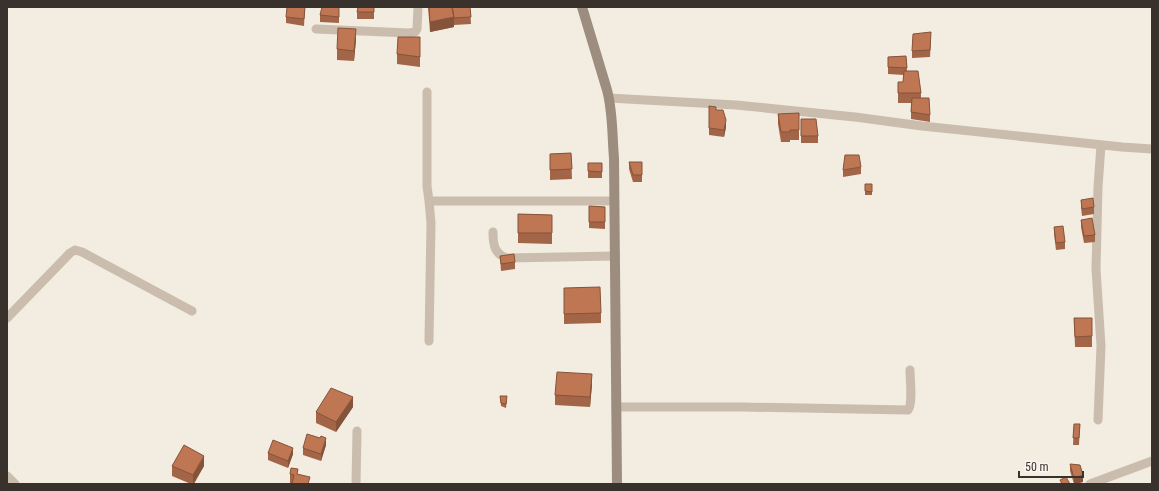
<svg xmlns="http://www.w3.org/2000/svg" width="1159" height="491" font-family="'Roboto Condensed',sans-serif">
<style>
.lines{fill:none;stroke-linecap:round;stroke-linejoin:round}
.street{stroke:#cabdae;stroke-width:9}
.secondary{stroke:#9d8d7f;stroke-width:10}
.wall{fill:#a36547}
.shaded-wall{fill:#85533a}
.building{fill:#be7653;stroke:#85533a}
</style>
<rect width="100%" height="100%" fill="#f2ece1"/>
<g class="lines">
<path class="street" d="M316,29L409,33L415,32L417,29L418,7
M427,92V186L429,201H614
M609,98L736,105L855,117L922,126L1122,147L1152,149
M429,201L431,223L429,341
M493,232C493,244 494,254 507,258L615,256
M7,318L70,253L75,250L82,252L192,311
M616,407H743L908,410C913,404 910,380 910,370
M1098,420L1101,346L1096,269L1098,187L1101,145
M7,476L15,484
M356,484L357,431
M1090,484L1152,461"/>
<path class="secondary" d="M582,7L607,90C613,112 612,135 614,158L617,484"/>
</g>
<path class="wall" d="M305,7L304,26L286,23V17Z
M339,7V23L320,22V15Z
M374,7V19H357V12Z
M428,7H470L471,24L454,25V27L430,32Z
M420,37V67L397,64V54Z
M356,39L354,61L337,60V49Z
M931,39L930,57L912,58V51Z
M906,56L907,71L921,93V98L930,115V122L911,119V103H898V82H903L904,75L888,74V57Z
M709,106L716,110L726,127L724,137L709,135Z
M799,113V140H790V142H781L778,124V114Z
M801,119L818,136V143H801Z
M571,153L572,179L550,180V154Z
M629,162H642V182H633L629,169Z
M588,163H602V178H588Z
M861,167V174L843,177V170Z
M865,184H872V195H865Z
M1081,200L1094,207V214L1082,216L1081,207Z
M589,206L605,207V229L589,228Z
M518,214L552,215V244L518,243Z
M1081,220L1095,235V242L1084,243L1081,227Z
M1054,227L1065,242V249L1056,250L1054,234Z
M500,256L515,262V269L501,271Z
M564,288L601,313V323L564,324Z
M1074,318L1092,336V347H1075Z
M592,384L590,407L555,405V395Z
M500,396L507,400L506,408L501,406Z
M353,407L336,432L316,423V412Z
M1074,424H1080L1079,445H1073Z
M326,445L321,461L303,455V448Z
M268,453L293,454L288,468L268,460Z
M1070,464L1083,482L1074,484L1070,471Z
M172,466H204L194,484H191L172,476Z
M290,474H298L310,484H290Z"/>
<path class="shaded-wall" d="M454,17V27L430,32V22Z
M356,29V39L354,61V51Z
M726,120V127L724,137V130Z
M592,374V384L590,407V397Z
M353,397V407L336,432V422Z
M326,438V445L321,461V454Z
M293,448V454L288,468V461Z
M204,456V466L193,484V475Z
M1083,475V482L1074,484V478Z"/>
<path class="building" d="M287,7H305L304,19L286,17Z
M322,7H339V17L320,15Z
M358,7H374V12H357Z
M429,7H452L454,17L430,22Z
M452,7H470L471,17L454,18Z
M338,28L356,29L354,51L337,49Z
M931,32L930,50L912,51L913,34Z
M398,37H420V57L397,54Z
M906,56L907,68L888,67V57Z
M904,71H918L921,93H898V82H903Z
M912,98H929L930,115L911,112Z
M709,106L716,107V110H723L726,120L724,130L709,128Z
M799,113V130H790V132H781L778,114Z
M801,119H816L818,136H801Z
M571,153L572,169L550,170V154Z
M845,155H859L861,167L843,170Z
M629,162H642V175H633Z
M588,163H602V172L588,171Z
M865,184H872V192L865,191Z
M1093,198L1094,207L1082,209L1081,200Z
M589,206L605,207V222H589Z
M518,214L552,215V233H518Z
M1092,218L1095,235L1084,236L1081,220Z
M1063,226L1065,242L1056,243L1054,227Z
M514,254L515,262L501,264L500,256Z
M600,287L601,313L564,314V288Z
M1074,318H1092V336L1075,337Z
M557,372L592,374L590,397L555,395Z
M331,388L353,397L336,422L316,412Z
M500,396H507L506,404L501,403Z
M1074,424H1080L1079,438H1073Z
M307,434L320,438L321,436L326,438L321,454L303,448Z
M273,440L293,448L288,461L268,453Z
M184,445L204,456L193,475L172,466Z
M1070,464L1080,465L1083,475L1074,478Z
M291,468L298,469L297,474L310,477L308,484H292L294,475L290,474Z
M1066,477L1070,484H1062L1060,480Z"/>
<rect width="1159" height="491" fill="none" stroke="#39312b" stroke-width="16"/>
<path d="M1019 471v6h64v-6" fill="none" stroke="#39312b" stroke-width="2"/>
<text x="1025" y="471" font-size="12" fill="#39312b" stroke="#faf5ee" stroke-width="3" paint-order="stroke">50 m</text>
</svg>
